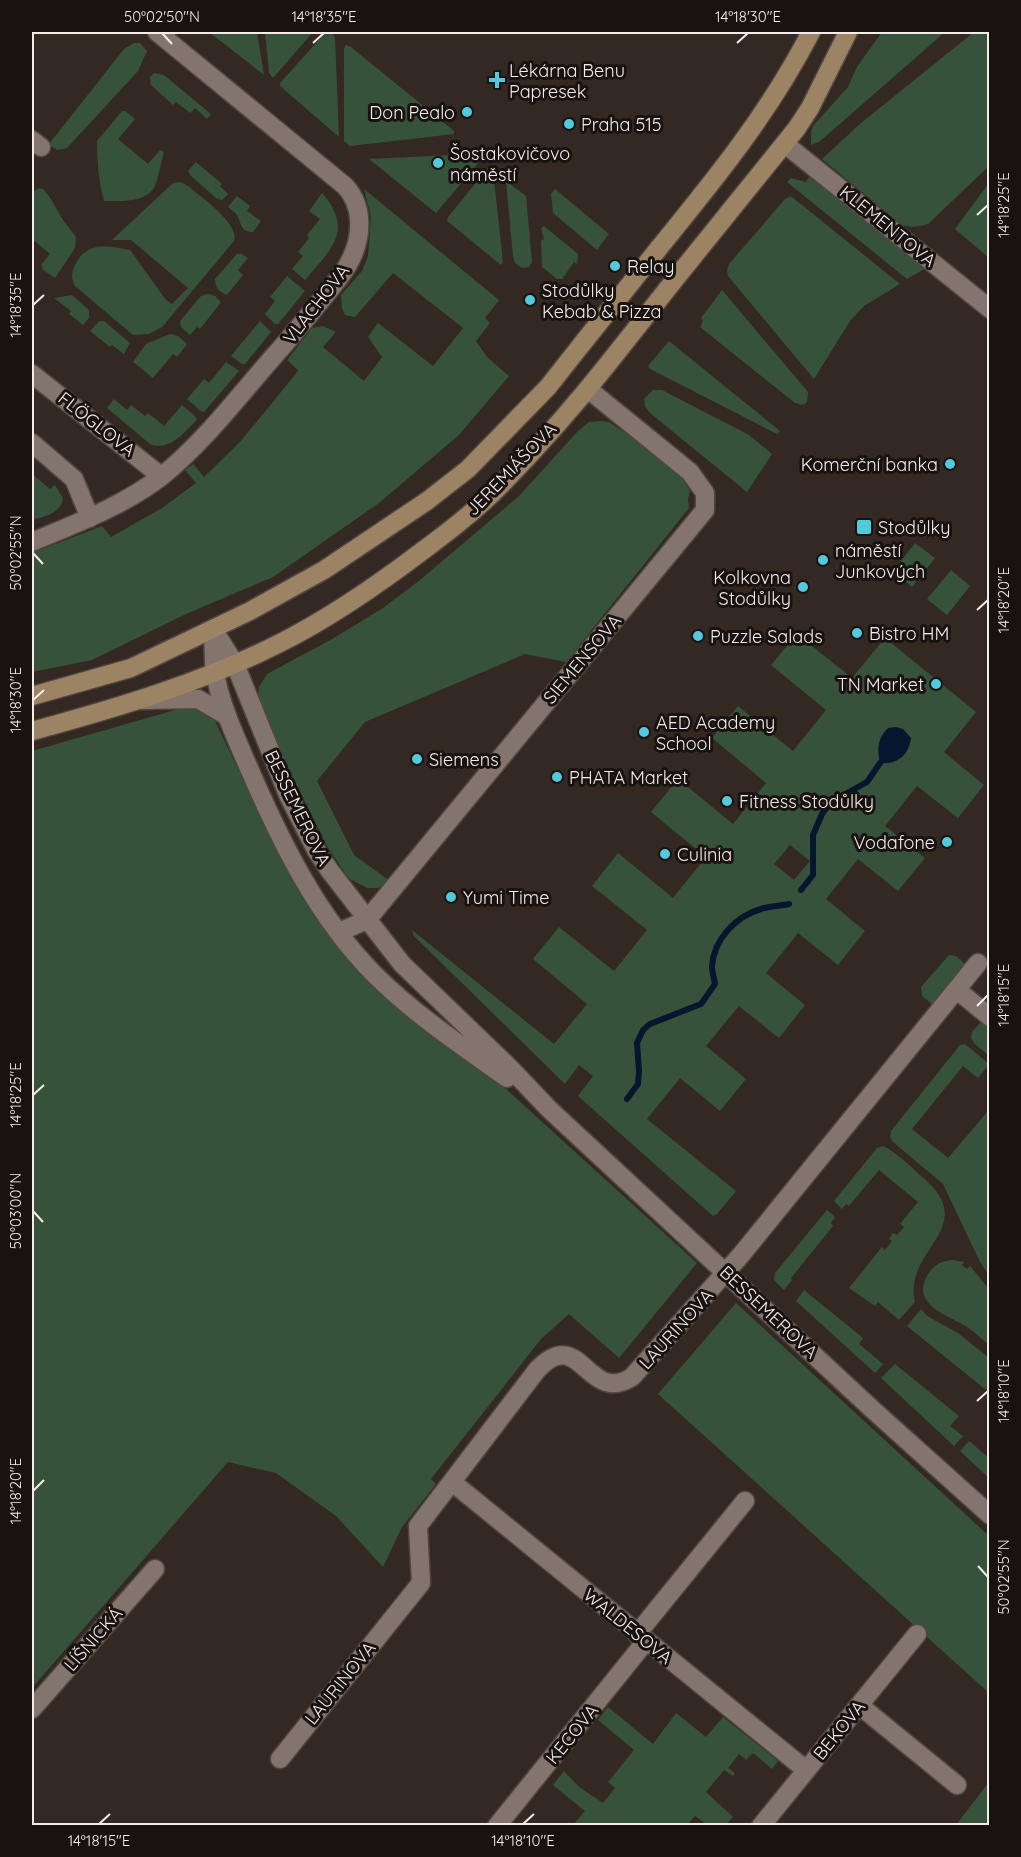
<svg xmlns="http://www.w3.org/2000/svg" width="1021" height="1857" font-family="Quicksand,sans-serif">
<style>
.green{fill:#37523b;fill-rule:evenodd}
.water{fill:#04172e}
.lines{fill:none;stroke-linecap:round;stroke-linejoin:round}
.stream{stroke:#04172e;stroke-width:6}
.street-casing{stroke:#504641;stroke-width:21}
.secondary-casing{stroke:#504641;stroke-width:21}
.street{stroke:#83746e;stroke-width:18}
.secondary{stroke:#9b8363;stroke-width:18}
.secondary-bridge-casing{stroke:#504641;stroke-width:21;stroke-linecap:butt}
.secondary-bridge{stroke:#9b8363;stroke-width:18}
.ticks{fill:none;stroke:#f5ece9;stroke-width:2}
.poi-dot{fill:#53cadc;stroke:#181210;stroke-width:2}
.labels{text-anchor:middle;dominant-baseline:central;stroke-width:6;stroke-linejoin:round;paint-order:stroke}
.poi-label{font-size:18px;fill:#f5ece9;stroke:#181210;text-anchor:start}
.street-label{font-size:18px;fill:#f5ece9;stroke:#181210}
.neatline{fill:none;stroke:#f5ece9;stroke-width:2}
.ticks-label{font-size:15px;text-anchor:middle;fill:#f5ece9}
</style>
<rect width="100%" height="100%" fill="#342823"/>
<path class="green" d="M209,32H257L264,75Z
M265,32H313L273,78L269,73Z
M326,32L332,33L335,37L339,137L280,86V83Z
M882,32H945L819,142L811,145V132L813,126L848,87L857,67Z
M974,32H989V166L928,224C919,227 912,228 902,225L822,159L861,123Z
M134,43H140L147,51L138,71L67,148L57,150L49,144L124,49Z
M346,45L351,47L454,131V134L350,146L344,141V48Z
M154,73L164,75L211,114L207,119L195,108L190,113L176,102L173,105L151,85L150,77Z
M122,111H125L135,119L118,139L148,164L160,150L164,152C161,161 158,183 153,189C143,203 119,201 104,201C99,181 97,164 97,141Z
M472,154L478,157L479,162L436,213L369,159Z
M196,162L222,184L220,186L228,194L222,200L217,199L190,175L188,171Z
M491,167L493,170L503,262L501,265L447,221L448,217L488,168Z
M810,175L926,268L907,279L787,182L791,178L806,182Z
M506,181L526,196L532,262L529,267L522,268L515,263L513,256Z
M180,182L188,186C201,197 240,224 234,241L162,327L149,334L133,335L75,286C71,278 71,272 76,263C88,241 109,246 130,250L166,300L172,304L188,288L131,240H112L173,183Z
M989,183V258L955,229Z
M39,188L43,189L49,196L63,220L76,237L75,248L55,278L42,269L43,267L41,265L50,254L32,239V192Z
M364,189L499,300L485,318L490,323L476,341L487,357L509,376L459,435L379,503L273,577L186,614L92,660L32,672V553L102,526L111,537L162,508L196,483L185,470L193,464L204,477L240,442L294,376L298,370L287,360L312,328L323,326L336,332L323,347L364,381L382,357L368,337L378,323L433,366L463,328L393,273L355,317L345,315L342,308L341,295L362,271L368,256L371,217Z
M555,189L609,234L597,250L553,213L551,194Z
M322,193C355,231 330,250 305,280L292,269L303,256L298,252L309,238L307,235L320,219L309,211Z
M237,196L250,206L247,211L261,221L253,232C240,232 242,223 236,214C234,211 230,209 228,207Z
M789,197H792L900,284L864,306L850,321L814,379L728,276L727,270L729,264L785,199Z
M544,226L578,254L577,264L574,262L562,279H557L542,267L541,241L544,239L541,228Z
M237,254H242L248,258L238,270L243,275L227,295C220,292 215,289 215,279Z
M287,276L305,291L278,324H275L265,314L275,301L270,297Z
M722,290L808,392L807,402L803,405L795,403L700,327L703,321L701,318Z
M208,294L215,296L221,302L200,329L197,327L190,335L181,327L180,321L201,296Z
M72,295L89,310V318L83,325L69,314L71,311L54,298Z
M99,321H104L130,343L124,354L112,345L110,347L90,331Z
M260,321L271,332L245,364H242L231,356Z
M170,334L178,336L187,344L177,357L173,354L153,378L133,362L146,344Z
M669,341L780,431L777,434L650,369L648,366Z
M226,362L239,371L204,412H202L187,399L204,379L209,383Z
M653,390H662L749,435L772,454L747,492L650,413L645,406L644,399Z
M114,399L127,410L131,405L145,416L148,413L164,426L182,405L196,417L197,420C184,432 170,452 150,444L107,408Z
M599,421L609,422C636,440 675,462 690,491L688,499L689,508L566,662L525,654L365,722L317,781L354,855L390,881L378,888H367L350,879L345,873L327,846L284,760L268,726L258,695L259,687L267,674L334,638L383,608L420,580L519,496L578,431L589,422Z
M32,474L50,489L55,485L63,498C62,513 44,517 32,520Z
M915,543L935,558L912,587L893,571Z
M951,570L970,586L947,615L927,599Z
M797,634L852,678L885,638L976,712L944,752L984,785L958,818L917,786L885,826L925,858L898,891L858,859L826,899L865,931L838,965L798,933L766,973L805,1005L779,1038L739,1006L706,1046L746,1079L720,1111L680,1078L647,1119L736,1191L717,1214L713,1216L578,1096L593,1076L579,1065L565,1084L414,936L412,930L554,1044L587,1004L533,959L559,927L614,971L647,930L592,886L618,853L673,898L706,857L651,812L678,779L733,824L766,783L712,738L738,706L793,751L826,710L771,665ZM790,845L810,861L794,880L774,864Z
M182,708L200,709L215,721L283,863L306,898L493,1077L697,1263L619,1358L569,1314L541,1339L431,1479L436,1484L402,1527L383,1567L336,1516L276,1473L228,1462L32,1688V751Z
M949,955L956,956L965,964L933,1005L922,996L921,987Z
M981,1022L989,1029V1056L975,1044L971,1038L972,1032Z
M965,1044L989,1064L978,1078L963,1066L912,1129L948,1158L989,1110V1275L980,1262L943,1184L893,1142L890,1137L891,1131L960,1045Z
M883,1146C896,1152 909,1165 920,1175C984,1227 902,1249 915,1302L899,1320L878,1302L875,1306L849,1288L882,1247L885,1250L892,1241L889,1239L893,1233L897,1235L904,1227L900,1224L918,1202L879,1170L849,1206L846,1204L842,1209L834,1201L877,1148Z
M827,1210L835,1217L831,1223L833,1226L791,1278L792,1280L784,1290L774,1280L775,1273Z
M953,1260L964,1262L962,1265L967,1269L970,1266L989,1289L990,1342L988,1344C980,1337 971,1329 962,1324C944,1314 912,1303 927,1276C933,1265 941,1261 953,1260Z
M804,1290L863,1338L859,1344L883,1364L875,1373L796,1301Z
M736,1303L989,1536V1693L658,1394Z
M921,1309L927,1316L958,1333L989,1358V1386L986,1390L907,1326Z
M895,1364L959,1416L950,1426L963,1436L954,1446L881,1378Z
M969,1441L989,1458V1478L960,1451Z
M608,1707L653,1744L676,1713L706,1737L723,1717L778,1761L772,1769L753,1753L746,1760L739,1754L728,1768L735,1773L733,1776L724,1770L706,1792L733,1817L726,1825H707L695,1816L687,1825H573L585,1811L553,1785L564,1771L579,1787L603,1803L615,1788L608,1782L634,1750L598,1720Z
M989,1782V1825H956Z"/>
<path class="water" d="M896,727L903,729L911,738C909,755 897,765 880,763C877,749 877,739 888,728Z"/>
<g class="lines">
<path class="stream" d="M801,890L813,875V835L822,814L831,802L867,782L880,763
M627,1099L638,1084L639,1071L637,1043L643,1030L650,1024L701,1004L715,984C714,978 712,972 712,966C714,939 736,916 761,909C770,906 780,906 789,904"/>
<defs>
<path id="street" d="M32,140L41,147
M785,144L990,309
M32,374L161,476
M32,443L74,479L90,518
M32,542C77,523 123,506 162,476C204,442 238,397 274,356C293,335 310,314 327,293C336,282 345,272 351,259C362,236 364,206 345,186L157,32
M213,629L235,664L289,797L316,850L330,871L402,964L509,1067L549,1109L872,1409L990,1515
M213,631C214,644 213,659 215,672C220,704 235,736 248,766C280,840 317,917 375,975C414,1014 462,1046 507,1078
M142,700L198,699L227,716
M339,932L367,920L705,510V493L690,472L588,389
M957,990L990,1017
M452,1482L806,1770
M637,1634L745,1501
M859,1705L957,1785
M32,1709L155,1569
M280,1759L421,1583L418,1526L537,1370C581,1323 587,1406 632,1377L741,1255L978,963
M497,1826L646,1641
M761,1826L917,1634"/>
<path id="secondary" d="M659,248C716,178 769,113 811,32
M684,268L797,128L810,108L848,32
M32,696L131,668L250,611L324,570L427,501L468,469L548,387L582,344
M32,731C117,708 201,683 280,643C332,617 379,584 425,549C448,532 471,514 492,494C531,455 572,409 607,365"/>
</defs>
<use href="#street" class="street-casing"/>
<use href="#secondary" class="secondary-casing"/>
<use href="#street" class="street"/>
<use href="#secondary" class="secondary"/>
<defs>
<path id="secondary-bridge" d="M582,344L659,248
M607,365L684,268"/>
</defs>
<use href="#secondary-bridge" class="secondary-bridge-casing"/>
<use href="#secondary-bridge" class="secondary-bridge"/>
</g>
<path class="ticks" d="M162,33L172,44M313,43L324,33M737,43L748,33M977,215L988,205M33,305L44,295M33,553L43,564M977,610L988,600M33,700L44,690M977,1006L988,995M33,1095L44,1085M33,1211L43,1222M977,1401L988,1391M33,1491L44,1480M978,1566L988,1577M99,1824L110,1814M523,1824L534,1814"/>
<g class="poi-dot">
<path d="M494 71h6v6h6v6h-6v6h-6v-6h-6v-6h6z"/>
<circle cx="467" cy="112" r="6"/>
<circle cx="569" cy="124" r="6"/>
<circle cx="438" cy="163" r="6"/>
<circle cx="615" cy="266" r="6"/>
<circle cx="530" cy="300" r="6"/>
<circle cx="950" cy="464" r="6"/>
<rect x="856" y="519" width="16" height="16" rx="3"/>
<circle cx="823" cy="560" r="6"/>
<circle cx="803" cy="587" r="6"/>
<circle cx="857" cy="633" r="6"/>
<circle cx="698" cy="636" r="6"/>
<circle cx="936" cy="684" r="6"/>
<circle cx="644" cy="732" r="6"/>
<circle cx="417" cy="759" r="6"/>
<circle cx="557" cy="777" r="6"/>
<circle cx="727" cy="801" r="6"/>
<circle cx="947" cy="842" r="6"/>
<circle cx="665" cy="854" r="6"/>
<circle cx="451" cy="897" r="6"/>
</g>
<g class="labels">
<g class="poi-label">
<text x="509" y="70">Lékárna Benu<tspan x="509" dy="21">Papresek</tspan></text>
<text x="455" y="112" text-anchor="end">Don Pealo</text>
<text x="581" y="124">Praha 515</text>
<text x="450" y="153">Šostakovičovo<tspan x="450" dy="21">náměstí</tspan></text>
<text x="627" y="266">Relay</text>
<text x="542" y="290">Stodůlky<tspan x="542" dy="21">Kebab &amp; Pizza</tspan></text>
<text x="938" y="464" text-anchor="end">Komerční banka</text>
<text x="878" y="527">Stodůlky</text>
<text x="835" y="550">náměstí<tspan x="835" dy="21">Junkových</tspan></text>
<text x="791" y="577" text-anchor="end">Kolkovna<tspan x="791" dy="21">Stodůlky</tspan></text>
<text x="869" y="633">Bistro HM</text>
<text x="710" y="636">Puzzle Salads</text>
<text x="924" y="684" text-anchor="end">TN Market</text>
<text x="656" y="722">AED Academy<tspan x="656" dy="21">School</tspan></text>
<text x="429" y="759">Siemens</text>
<text x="569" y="777">PHATA Market</text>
<text x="739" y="801">Fitness Stodůlky</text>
<text x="935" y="842" text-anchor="end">Vodafone</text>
<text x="677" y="854">Culinia</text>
<text x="463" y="897">Yumi Time</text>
</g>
<g class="street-label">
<text transform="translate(888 226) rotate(39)">KLEMENTOVA</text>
<text transform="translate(316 304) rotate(-52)">VLACHOVA</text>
<text transform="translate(97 424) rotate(38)">FLÖGLOVA</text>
<text transform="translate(511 469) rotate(-46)">JEREMIÁŠOVA</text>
<text transform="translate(582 659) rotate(-50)">SIEMENSOVA</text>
<text transform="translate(298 808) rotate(64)">BESSEMEROVA</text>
<text transform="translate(769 1312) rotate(43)">BESSEMEROVA</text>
<text transform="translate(676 1329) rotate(-48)">LAURINOVA</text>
<text transform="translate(628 1626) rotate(39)">WALDESOVA</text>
<text transform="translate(93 1639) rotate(-49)">LÍŠNICKÁ</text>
<text transform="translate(340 1683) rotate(-51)">LAURINOVA</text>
<text transform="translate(839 1730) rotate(-51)">BEKOVA</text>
<text transform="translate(572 1734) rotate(-51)">KECOVA</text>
</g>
</g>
<rect width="1021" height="1857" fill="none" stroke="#181210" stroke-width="66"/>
<rect x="33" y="33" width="955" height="1791" class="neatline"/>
<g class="ticks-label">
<text x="162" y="22">50°02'50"N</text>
<text x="324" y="22">14°18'35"E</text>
<text x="748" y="22">14°18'30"E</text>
<text transform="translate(1004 205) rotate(-90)" y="5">14°18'25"E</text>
<text transform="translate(16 305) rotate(-90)" y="5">14°18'35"E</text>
<text transform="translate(16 553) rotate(-90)" y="5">50°02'55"N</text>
<text transform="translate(1004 600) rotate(-90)" y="5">14°18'20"E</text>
<text transform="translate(16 700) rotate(-90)" y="5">14°18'30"E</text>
<text transform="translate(1004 995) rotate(-90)" y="5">14°18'15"E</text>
<text transform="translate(16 1095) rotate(-90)" y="5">14°18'25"E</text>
<text transform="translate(16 1211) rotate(-90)" y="5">50°03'00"N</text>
<text transform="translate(1004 1391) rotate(-90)" y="5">14°18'10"E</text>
<text transform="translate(16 1491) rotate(-90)" y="5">14°18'20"E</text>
<text transform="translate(1004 1577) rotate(-90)" y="5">50°02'55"N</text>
<text x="99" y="1846">14°18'15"E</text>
<text x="523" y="1846">14°18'10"E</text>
</g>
</svg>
